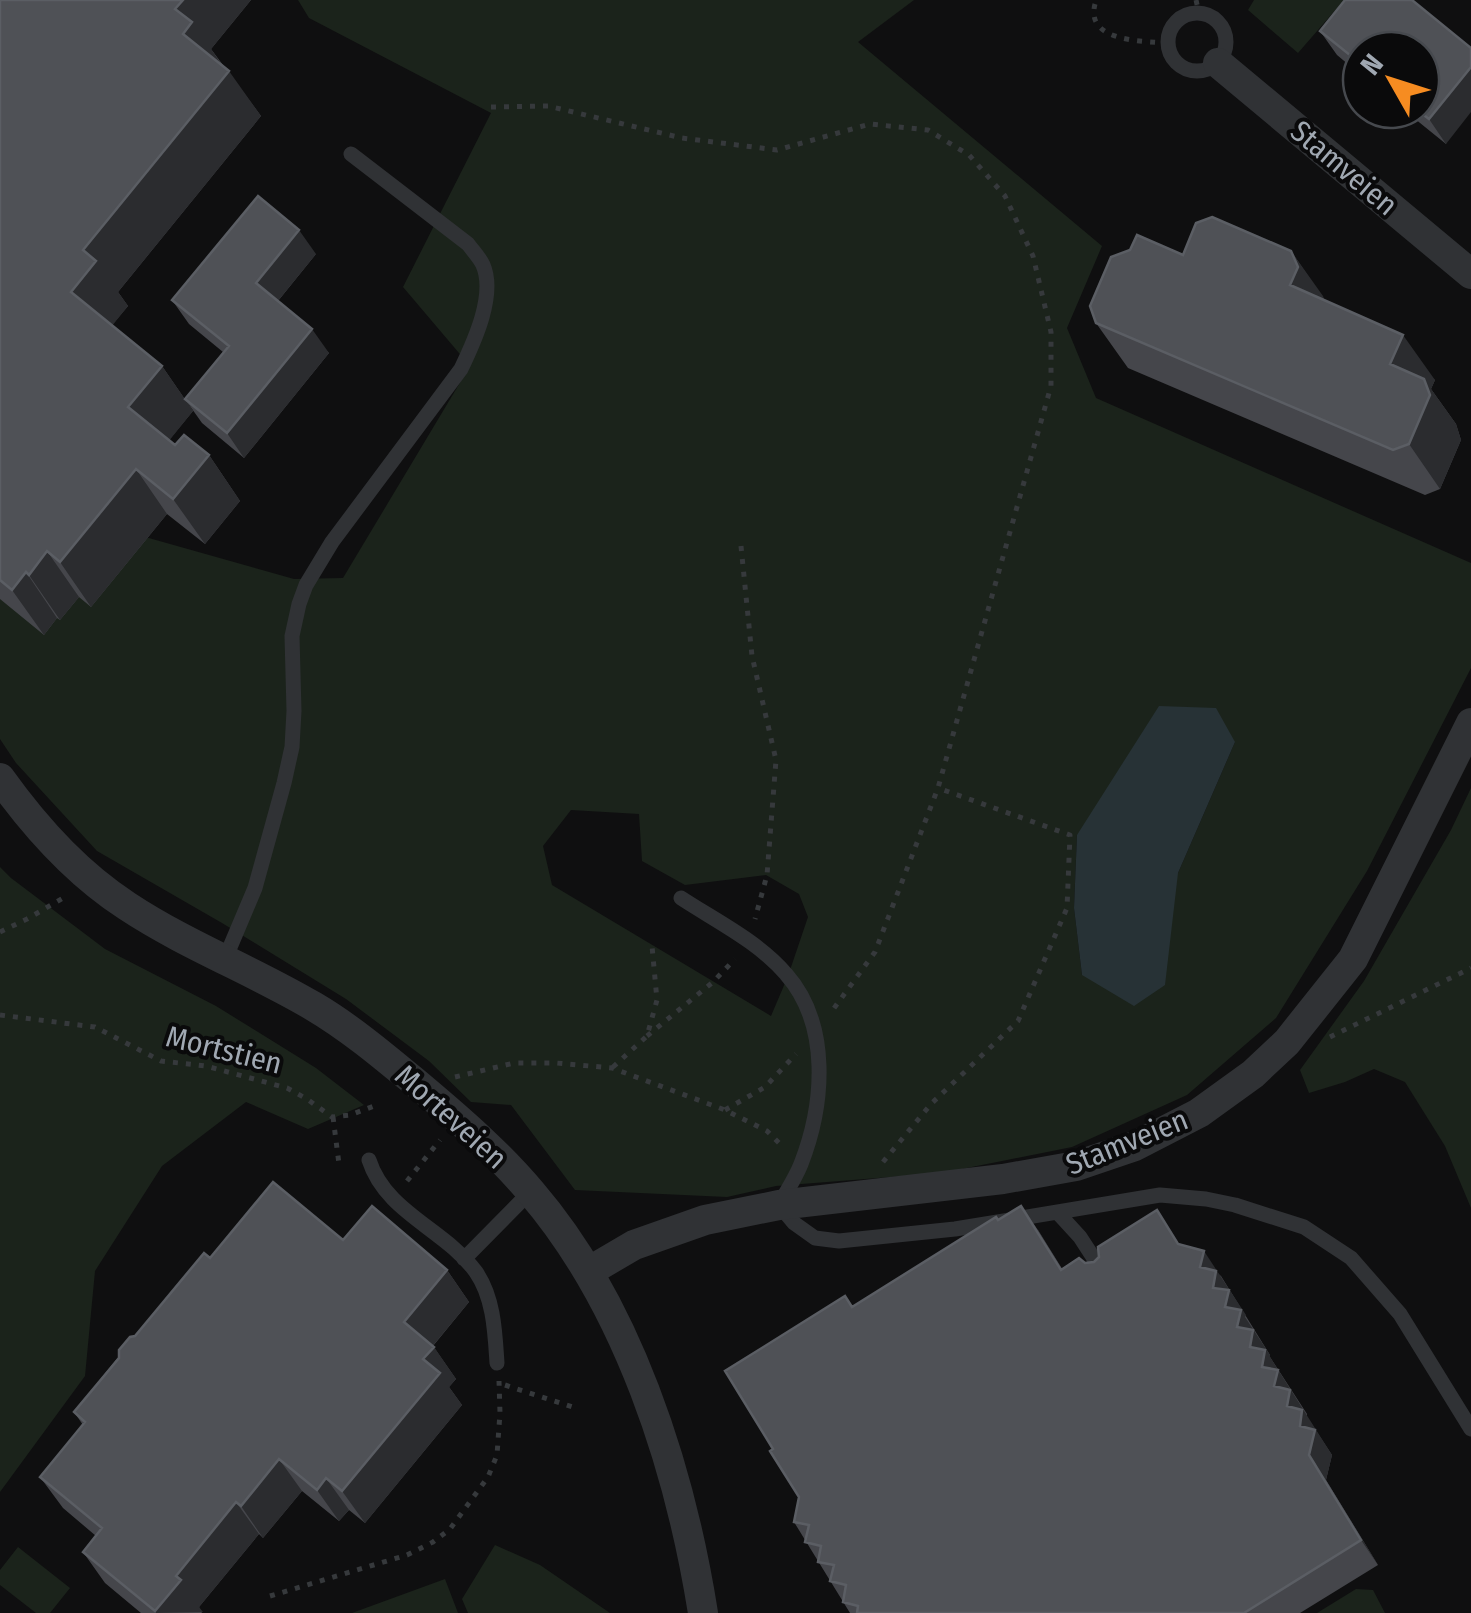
<svg xmlns="http://www.w3.org/2000/svg" width="1471" height="1613" font-family="'Fira Sans Condensed',sans-serif">
<style>
.green{fill:#1b231b;fill-rule:evenodd}
.water{fill:#273236}
.lines{fill:none;stroke-linecap:round;stroke-linejoin:round}
.path{stroke:#36393c;stroke-width:5;stroke-dasharray:5 8;stroke-linecap:butt}
.lane{stroke:#303235;stroke-width:15}
.street{stroke:#303235;stroke-width:30}
.wall{fill:#45464b}
.shaded-wall{fill:#2b2c2f}
.building{fill:#4f5156;stroke:#5b5e64;stroke-width:2.5}
.labels{text-anchor:middle;dominant-baseline:central;stroke-width:8;stroke-linejoin:round;paint-order:stroke}
.street-label{font-size:30px;fill:#a0a8b2;stroke:#0a0a0b}
</style>
<rect width="100%" height="100%" fill="#0f0f10"/>
<path class="green" d="M298,0H914L858,42L1102,246L1067,328L1096,398L1471,563V668L1367,871L1276,1018L1187,1095L1072,1147L942,1173L776,1186L727,1197L575,1190L511,1105L471,1102L429,1061L346,999L222,923L97,851L16,763L0,739V496L294,579L343,578L470,366L403,287L491,113L309,18ZM1235,742L1178,873L1082,975L1074,908L1077,835ZM571,810L639,814L642,861L685,885L766,875L799,894L808,917L788,976L771,1016L552,885L543,846Z
M1254,0H1344L1298,53L1248,10Z
M1471,788V1208L1445,1146L1405,1082L1374,1069L1345,1082L1309,1093L1300,1070L1364,981L1451,830Z
M0,867L11,878L105,949L216,1006L316,1068L364,1105L308,1129L246,1102L162,1166L95,1271L85,1376L0,1492Z
M495,1545L540,1565L610,1613H468L462,1599Z
M18,1547L70,1588L50,1613H36L0,1585V1570Z
M445,1579L458,1613H352Z
M1356,1589L1373,1590L1385,1613H1317Z"/>
<path class="water" d="M1159,706L1216,708L1235,742L1178,873L1165,985L1134,1006L1082,975L1074,908L1077,835Z"/>
<g class="lines">
<path class="path" d="M1196,0L1199,13
M1095,4C1085,42 1143,41 1167,43
M491,107L548,106L682,138L777,150L870,124L928,130L969,155L1005,196L1033,256L1051,332V386L938,788L875,952L832,1011
M741,546L752,656L776,760L767,875L755,919
M0,932L27,919L65,897
M0,1015L95,1027L161,1061L206,1066L287,1088L307,1099L332,1117L350,1115L374,1106
M647,1036L713,982L735,959
M1330,1037L1471,968
M613,1067L647,1036L657,1000L652,946
M455,1077L514,1063H556L612,1068L725,1110L767,1131L783,1147
M725,1110L765,1087L796,1054
M333,1117L339,1164
M883,1162L931,1104L1018,1021L1067,908L1070,835L938,788
M407,1181L440,1140
M505,1385L579,1409
M270,1596L407,1555L433,1542L450,1529L488,1477L497,1455L500,1413L499,1381"/>
<path class="lane" d="M1168 42a29 29 0 1 1 58 0a29 29 0 1 1-58 0Z
M681,898C716,921 759,942 786,974C831,1025 824,1105 801,1164C795,1179 786,1192 779,1205L794,1223L815,1238L839,1241L955,1229L1160,1195L1206,1199L1235,1205L1304,1227L1351,1258L1400,1314L1471,1429
M225,959L255,888L284,783L292,747L294,711L292,636L299,604L306,585L332,542L461,369C474,342 496,295 483,265C480,258 473,251 468,244L351,154
M369,1160C386,1213 445,1229 476,1272C494,1298 495,1333 497,1363
M1058,1213L1080,1237L1106,1277
M464,1259L531,1191"/>
<path class="street" d="M1218,63L1471,274
M0,778C35,827 76,873 127,906C186,945 252,970 313,1006C352,1029 387,1059 422,1088C460,1120 498,1153 531,1192C628,1305 680,1468 703,1613
M588,1272L634,1245L705,1220L779,1205L1003,1179L1076,1166L1135,1146L1199,1113L1253,1074L1287,1042L1353,959L1471,723"/>
</g>
<path class="wall" d="M0,0H251L211,49L261,116L118,292L128,306L112,325L162,366L193,411L169,440L175,445L209,455L240,501L205,544L167,514L91,607L79,597L60,620L57,618L44,635L0,599Z
M1320,31L1471,48L1446,144L1404,110H1421L1361,50V75L1337,55Z
M1291,251L1325,301L1435,380L1431,389L1456,424L1461,440L1440,489L1425,495L1128,368L1096,323L1183,255Z
M316,254L278,301L329,353L244,458L202,423L185,399L223,352L189,324L172,300Z
M998,1220L1038,1230L1062,1269L1085,1263L1094,1262L1180,1245L1221,1276L1270,1355V1357L1307,1414V1417L1332,1455L1326,1480L1378,1565L1300,1613H850L794,1522L799,1497L773,1449L852,1307Z
M343,1240L447,1270L469,1302L433,1346L456,1379L449,1387L462,1405L365,1523L349,1510L339,1521L302,1491L263,1538L259,1534L199,1607L202,1613H141L105,1583L83,1552L96,1536L63,1508L40,1477L83,1425L74,1412L135,1336L210,1258Z"/>
<path class="shaded-wall" d="M183,0H251L211,49L224,68L183,34L175,9Z
M1471,67V112L1446,144L1429,119Z
M229,71L261,116L118,292L128,306L103,337L71,292L83,250Z
M299,230L316,254L273,307L256,283Z
M1291,251L1323,296L1329,312L1290,285Z
M312,329L329,353L244,458L227,433Z
M1403,335L1435,380L1431,389L1456,424L1461,440L1440,489L1409,444L1390,364Z
M162,366L193,411L160,452L128,407Z
M209,455L240,501L205,544L173,499Z
M136,469L167,514L91,607L60,562Z
M47,551L79,597L60,620L29,575Z
M26,572L57,618L44,635L12,590Z
M1021,1206L1038,1230L1078,1294L1061,1270Z
M1204,1251L1246,1315L1245,1317L1270,1355V1357L1332,1455L1326,1480L1378,1565L1361,1540L1309,1455L1237,1327L1200,1267Z
M447,1270L469,1302L426,1354L404,1322Z
M434,1347L456,1379L449,1387L462,1405L365,1523L342,1491L423,1359Z
M279,1459L302,1491L263,1538L241,1506Z
M326,1478L349,1510L339,1521L317,1490Z
M236,1502L259,1534L199,1607L203,1612L156,1613L155,1611L176,1576Z"/>
<path class="building" d="M0,0H183L175,9L192,22L183,34L229,71L83,250L96,261L71,292L162,366L128,407L175,445L184,435L209,455L173,499L136,469L60,562L47,551L29,575L26,572L12,590L0,580Z
M1345,0H1412L1471,48V67L1429,119L1417,110H1421V50H1361V64L1320,31Z
M258,196L299,230L256,283L312,329L227,433L185,399L229,346L172,300Z
M1212,217L1291,251L1298,267L1290,285L1403,335L1390,364L1424,379L1430,395L1409,444L1393,450L1096,323L1090,306L1111,257L1130,250L1137,235L1183,255L1196,223Z
M273,1182L343,1240L372,1206L447,1270L404,1322L434,1347L423,1359L440,1373L342,1491L326,1478L317,1490L279,1459L241,1506L236,1502L176,1576L181,1580L155,1611L83,1552L102,1528L40,1477L85,1422L74,1412L119,1358V1350L130,1337L135,1336L204,1253L210,1258Z
M1021,1206L1061,1270L1079,1258L1085,1263L1094,1262L1099,1257L1098,1247L1157,1210L1178,1244L1204,1251L1200,1267L1216,1271L1213,1288L1229,1290L1225,1307L1241,1310L1237,1327L1253,1330L1250,1347L1265,1350L1262,1367L1278,1370L1274,1386L1290,1390L1287,1406L1302,1410L1300,1426L1315,1430L1309,1455L1361,1540L1244,1613H857L858,1606L843,1602L846,1585L830,1581L834,1565L818,1562L821,1546L805,1542L809,1525L794,1522L799,1497L770,1451L773,1449L725,1371L845,1296L852,1307L996,1217L998,1220Z"/>
<g class="labels">
<g class="street-label">
<text transform="translate(1344 168) rotate(40)">Stamveien</text>
<text transform="translate(224 1050) rotate(14)">Mortstien</text>
<text transform="translate(451 1117) rotate(42)">Morteveien</text>
<text transform="translate(1127 1142) rotate(-22)">Stamveien</text>
</g>
</g>
<g transform="translate(1391 80) rotate(309)"><circle r="48" fill="#0a0a0b" stroke="#46494e" stroke-width="2.5"/>
<path d="M0-8L18 38L0 25L-18 38Z" fill="#f68c21"/>
<text y="-15" font-size="28" font-weight="bold" text-anchor="middle" fill="#a0a8b2">N</text>
</g>
</svg>
